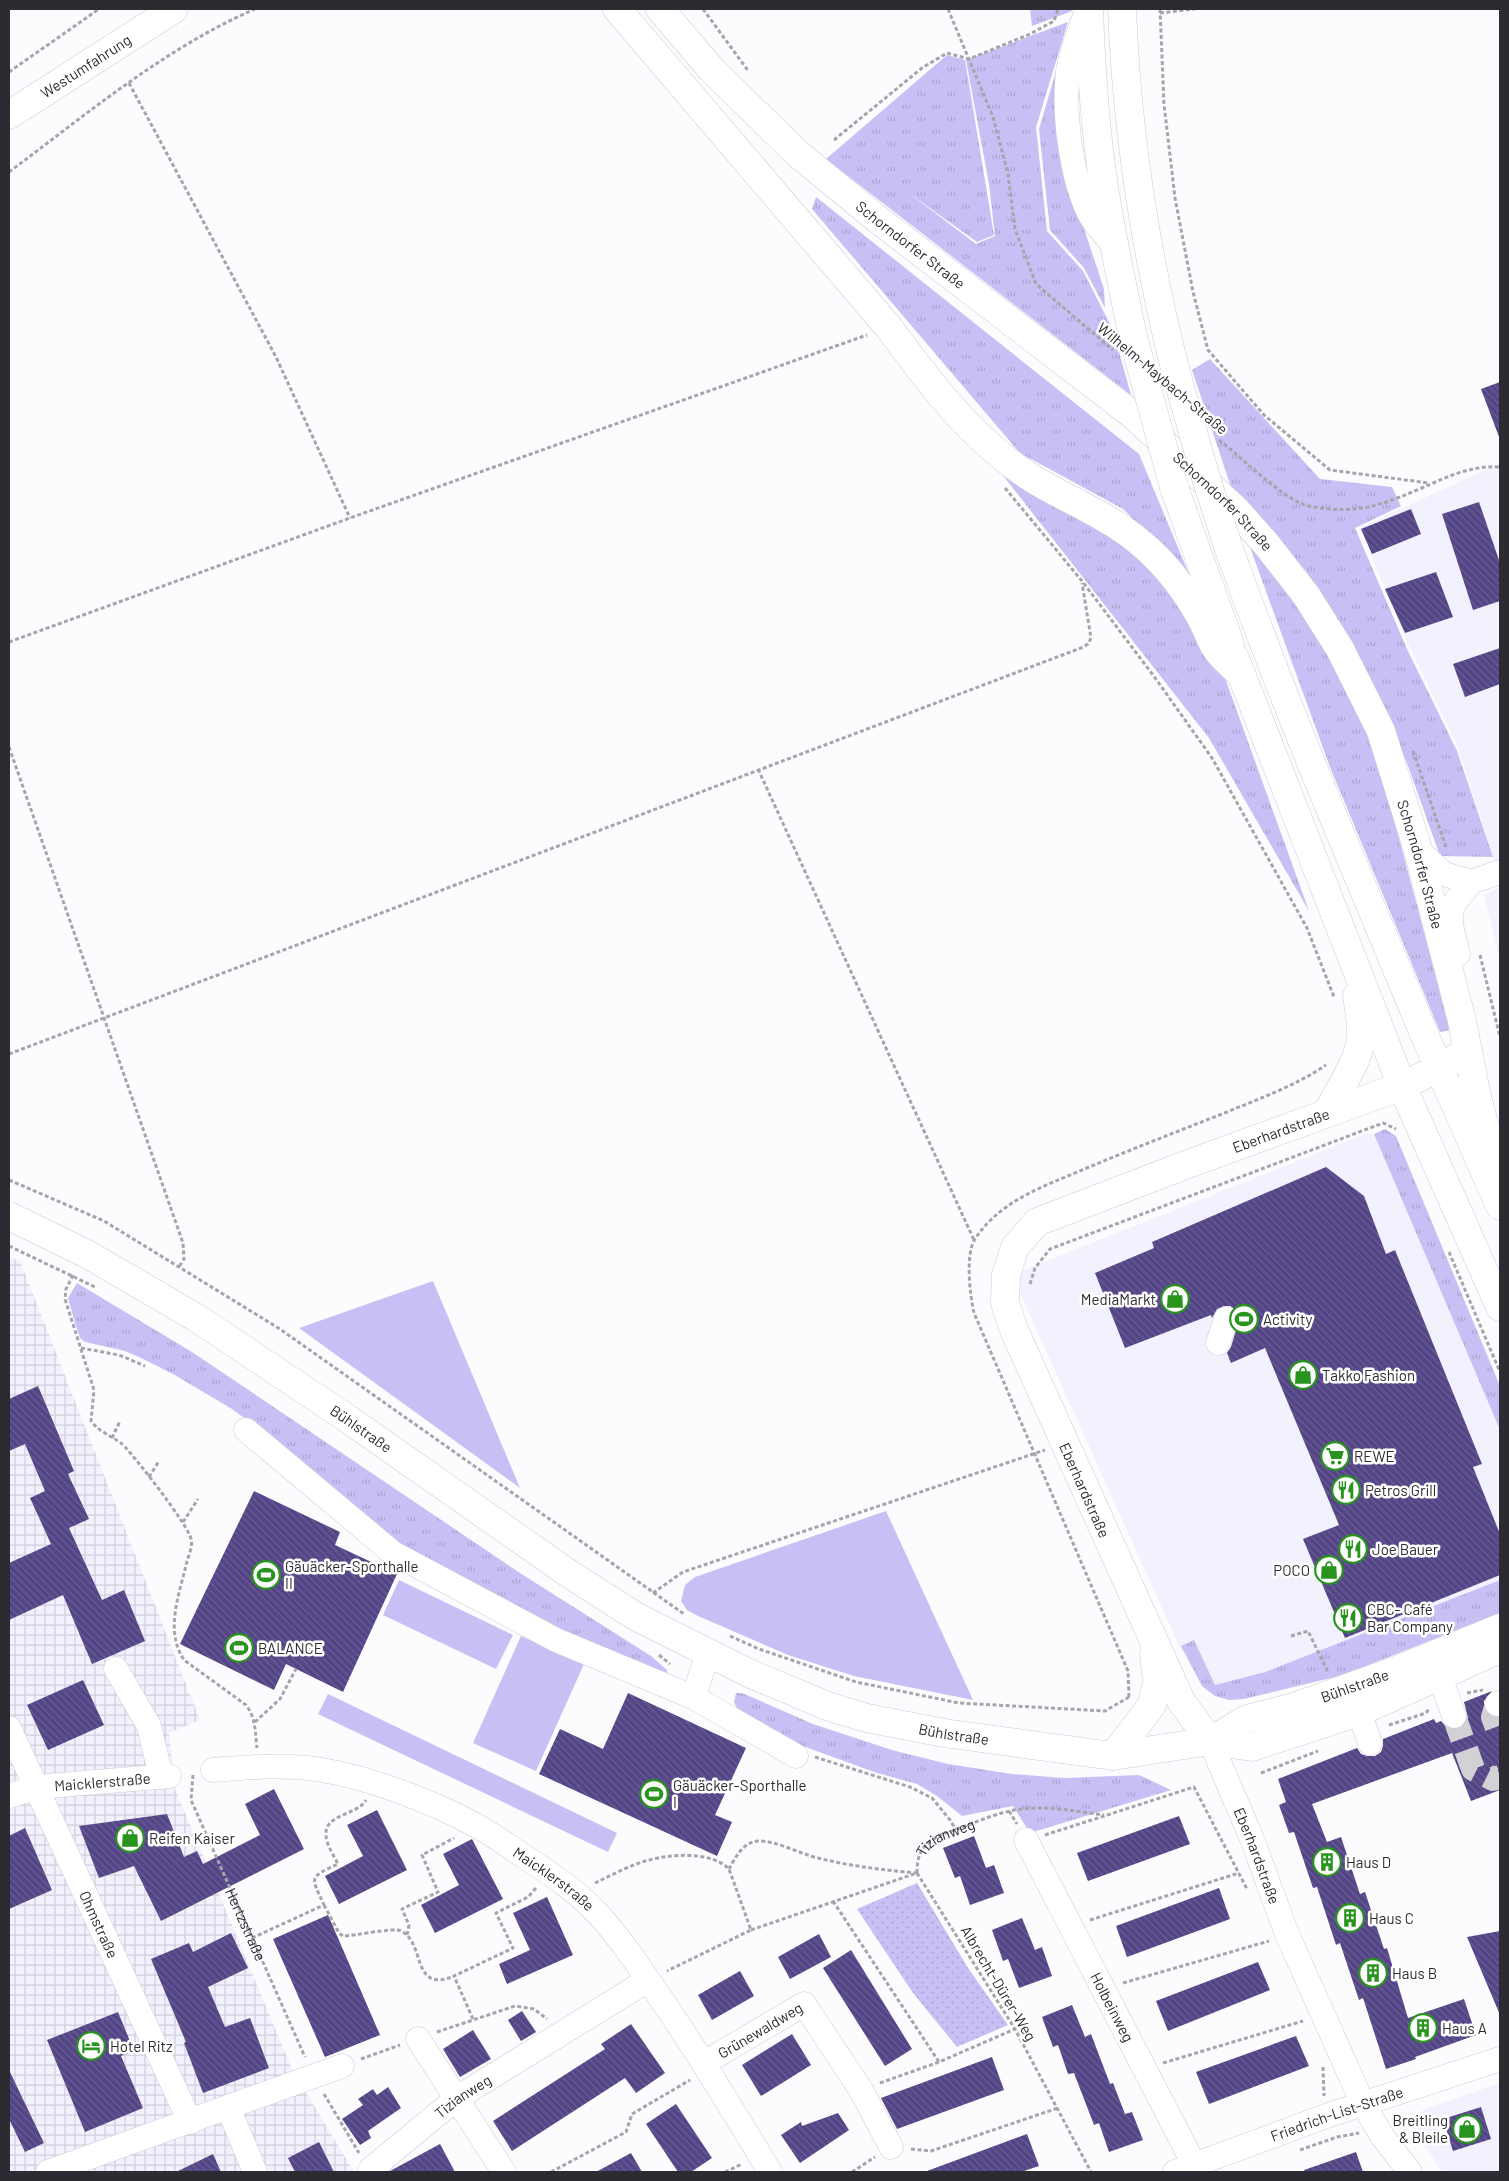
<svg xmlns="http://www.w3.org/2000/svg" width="1509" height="2181" font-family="Barlow,sans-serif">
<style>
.built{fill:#f2f1fe}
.industrial{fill:url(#industrial-grid)}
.grass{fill:url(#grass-tufts)}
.park{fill:url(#park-dots)}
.garden{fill:#c8c0f5}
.building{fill:url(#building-back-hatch)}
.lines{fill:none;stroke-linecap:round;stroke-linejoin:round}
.minor-tunnel{stroke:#d2d1d5;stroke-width:24;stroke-dasharray:24 12;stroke-linecap:butt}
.minor-casing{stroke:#cccbd9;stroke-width:25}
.major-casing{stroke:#cccbd9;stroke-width:29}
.highway-casing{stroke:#cccbd9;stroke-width:29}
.path{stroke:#a6a5aa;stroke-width:3;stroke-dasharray:4 2.5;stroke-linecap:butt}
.minor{stroke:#fff;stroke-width:24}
.major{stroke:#fff;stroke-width:28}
.highway{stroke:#fff;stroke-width:28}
.highway-bridge-casing{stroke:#cccbd9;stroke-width:29;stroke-linecap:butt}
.highway-bridge{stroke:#fff;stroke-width:28}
.labels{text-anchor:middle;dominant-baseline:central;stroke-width:5;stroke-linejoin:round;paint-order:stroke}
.street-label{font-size:15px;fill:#2c2b31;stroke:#fff}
.poi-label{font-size:15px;fill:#2c2b31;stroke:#fff;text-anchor:start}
</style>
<defs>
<pattern id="industrial-grid" width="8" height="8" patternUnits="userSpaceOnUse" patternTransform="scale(1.25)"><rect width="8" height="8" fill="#f2f1fe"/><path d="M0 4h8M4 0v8" fill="none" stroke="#d0cfda"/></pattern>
<pattern id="grass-tufts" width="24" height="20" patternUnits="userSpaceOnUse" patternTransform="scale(1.25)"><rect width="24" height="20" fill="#c8c0f5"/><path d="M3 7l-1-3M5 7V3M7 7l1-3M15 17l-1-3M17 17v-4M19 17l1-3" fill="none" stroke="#aca5d2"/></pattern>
<pattern id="park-dots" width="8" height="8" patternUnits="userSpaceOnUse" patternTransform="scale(1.25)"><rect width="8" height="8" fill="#c8c0f5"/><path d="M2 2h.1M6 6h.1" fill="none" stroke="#aca5d2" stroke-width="1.8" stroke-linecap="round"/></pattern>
<pattern id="building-back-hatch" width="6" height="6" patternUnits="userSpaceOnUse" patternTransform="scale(1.25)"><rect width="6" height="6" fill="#544587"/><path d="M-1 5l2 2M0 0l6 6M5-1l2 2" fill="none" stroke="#6a5d93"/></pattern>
</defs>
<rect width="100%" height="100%" fill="#fcfbfe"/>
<path class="built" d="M1500,463V879L1458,747L1409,646L1360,528Z
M1500,887V963L1484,895Z
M1365,1134H1374L1500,1430V1580L1265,1672L1214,1685L1181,1650L1012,1275Z
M1500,2083V2172H1442L1409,2120L1425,2109Z"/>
<path class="industrial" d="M9,1257L20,1261L200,1720L169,1733L175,1789L292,2069L354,2172H9Z"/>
<path class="grass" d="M1030,9H1072V11L1032,26Z
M1068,22L1036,127L1047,231L1083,271L1113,330L1131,395L826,159L947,55L965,60L994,235L977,242L906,191L976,244L995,236L989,184L966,60Z
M1065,41L1064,168L1104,289L1105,308L1084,268L1050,230L1039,129Z
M816,197L1139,454L1189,574L1123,509L1020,453L812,209Z
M1210,359L1320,479L1392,487L1401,506L1355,528L1407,649L1457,751L1493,857L1440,856L1407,763L1353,643L1305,570L1232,490L1192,370Z
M987,455L1131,545L1179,596L1225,678L1309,911L1209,738Z
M1247,539L1318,631L1373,740L1450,1030L1440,1032L1330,767Z
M1385,1129L1396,1136L1500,1386V1430L1374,1134Z
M77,1283L192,1352L520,1573L651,1656L667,1670L668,1678L577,1641L402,1548L271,1438L232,1409L173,1374L139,1357L125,1351L85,1342L80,1338L76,1326L68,1298Z
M1500,1580V1613L1343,1675L1244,1699L1229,1700L1215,1696L1202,1686L1181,1646L1194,1640L1215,1685L1265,1672Z
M736,1693H742L813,1724L892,1750L948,1764L1012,1774L1064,1778L1139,1775L1171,1790L1030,1833L1013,1806L962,1816L937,1796L917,1784L877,1773L797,1744L737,1709L734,1702Z"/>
<path class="park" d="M917,1883L968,1968L1008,2025L957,2047L913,1993L857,1909Z"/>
<path class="garden" d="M433,1281L520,1488L299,1328Z
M886,1511L973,1700L854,1676L788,1655L698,1616L687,1610L681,1601L685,1585L695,1577Z
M399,1580L513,1635L496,1669L383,1615Z
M521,1636L584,1664L536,1771L473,1743Z
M328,1694L617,1833L608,1852L318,1714Z"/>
<path class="building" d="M1500,382V437H1499L1481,389Z
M1479,502L1500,563V601L1473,610L1442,514Z
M1411,509L1421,534L1372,554L1361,529Z
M1436,572L1453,617L1405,633L1385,589Z
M1500,648V684L1465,697L1453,664Z
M1326,1167L1364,1196L1386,1254L1395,1250L1482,1464L1473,1467L1500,1534V1575L1345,1638L1303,1539L1339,1525L1265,1348L1231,1363L1227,1353L1231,1347L1240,1317L1236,1310L1230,1306H1224L1217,1309L1212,1318L1211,1315L1125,1348L1095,1273L1154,1248L1152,1242Z
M38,1386L74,1471L68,1474L89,1519L69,1528L102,1600L124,1590L145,1641L92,1664L63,1595L9,1620V1563L51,1544L30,1498L45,1491L25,1444L9,1451V1399Z
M254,1491L340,1532L335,1545L397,1574L343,1692L286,1664L274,1690L180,1644Z
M83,1680L104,1725L48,1750L27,1705Z
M1492,1691L1484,1701V1708L1488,1715L1500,1717V1790L1471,1801L1452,1753L1312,1804L1327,1842L1341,1837L1360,1894L1365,1892L1384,1949L1387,1948L1408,2018L1464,1999L1476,2035L1415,2057L1416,2059L1386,2069L1363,1998L1359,2000L1340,1943L1336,1945L1317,1887L1313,1888L1294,1832L1289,1833L1279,1805L1286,1802L1278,1779L1357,1748L1361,1754L1367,1756H1375L1381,1752L1383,1746V1739L1434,1719L1436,1723L1441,1721L1446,1727L1451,1729H1459L1465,1724L1468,1718L1464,1702Z
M628,1693L746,1748L715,1815L732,1822L717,1856L539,1774L560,1729L603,1749Z
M274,1789L304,1849L161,1921L134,1866L99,1878L79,1826L167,1814L184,1857L197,1851L203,1864L260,1835L245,1804Z
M377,1810L407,1870L339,1904L325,1876L363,1856L347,1825Z
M1179,1816L1190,1844L1088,1881L1077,1853Z
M25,1828L52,1890L9,1909V1836Z
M974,1836L986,1868L994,1865L1004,1893L970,1905L960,1876L955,1878L943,1848Z
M472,1839L503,1899L435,1933L421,1905L459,1885L443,1854Z
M1219,1888L1230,1919L1127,1957L1116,1926Z
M547,1897L573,1955L507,1984L499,1964L530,1950L513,1913Z
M328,1915L380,2035L325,2057L273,1939Z
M1022,1918L1035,1950L1042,1947L1052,1976L1019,1988L1008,1959L1003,1961L992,1930Z
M1500,1931V2015L1467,1937Z
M231,1933L248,1968L208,1987L225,2027L250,2018L269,2068L203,2093L184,2043L186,2042L151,1959L189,1943L193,1952Z
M819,1934L831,1957L790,1979L778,1957Z
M851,1950L912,2049L885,2066L823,1968Z
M1258,1962L1270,1990L1168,2031L1156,2001Z
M740,1971L754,1996L712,2020L698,1995Z
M1072,2005L1085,2037L1091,2034L1110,2084L1113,2083L1125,2114L1132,2112L1143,2140L1109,2152L1099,2123L1094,2125L1074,2073L1068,2074L1058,2045L1053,2047L1042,2017Z
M522,2011L536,2032L521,2041L508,2020Z
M118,2012L134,2051L121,2056L143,2108L85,2132L47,2040Z
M631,2024L665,2073L636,2093L625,2078L512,2151L493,2121L605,2049L601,2044Z
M473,2030L491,2059L460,2077L443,2049Z
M792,2034L811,2065L761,2096L742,2065Z
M1296,2036L1309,2066L1209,2104L1196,2072Z
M992,2057L1004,2090L897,2129L881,2098Z
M9,2070L44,2143L25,2152L9,2119Z
M388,2087L401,2108L368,2131L371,2138L360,2145L342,2119L363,2105L358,2099L373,2089L377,2095Z
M676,2104L712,2158L691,2172H678L646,2124Z
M1481,2107L1491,2139L1453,2151L1443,2119Z
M838,2113L849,2130L800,2163L781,2135L801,2122L802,2126Z
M1027,2134L1039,2166L1021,2172H928L927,2171Z
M319,2142L334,2172H295L288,2158Z
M440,2144L455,2172H389L390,2171Z
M1356,2152L1363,2172H1305L1304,2170Z
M631,2153L642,2172H596Z
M213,2154L221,2172H176Z"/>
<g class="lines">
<path class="minor-tunnel" d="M1497,1704L1493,1717L1500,1736
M1454,1716L1473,1769L1493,1779L1500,1777"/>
<defs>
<g id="minor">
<path d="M1087,10C1080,31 1071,51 1068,72C1063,113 1071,174 1088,211C1093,223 1105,234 1113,245"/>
<path d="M1418,850L1444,874L1471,882"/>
<path d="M1458,954L1451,925L1452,906L1471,882L1500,872"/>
<path d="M1218,1343L1226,1319"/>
<path d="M246,1430L393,1553L556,1640L693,1697"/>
<path d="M709,1652L693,1697L796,1756"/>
<path d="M116,1669L149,1726L161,1777"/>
<path d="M1440,1677L1454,1716"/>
<path d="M1497,1704L1500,1703"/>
<path d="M1359,1712L1370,1743"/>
<path id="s3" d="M9,1728L190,2122"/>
<path id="s4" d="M1210,1741L1252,1839L1287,1934L1363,2104L1382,2136L1410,2172"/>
<path id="s5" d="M213,1770C249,1767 285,1764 322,1770C370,1778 434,1802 477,1826C494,1835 509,1847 525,1857C551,1874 577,1891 599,1915C625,1944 646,1977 668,2009C704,2062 737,2117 770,2172"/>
<path id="s6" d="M9,1796L36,1787L169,1776"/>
<path id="s7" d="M1026,1840L1198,2172"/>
<path d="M418,2039L504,2172"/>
<path id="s8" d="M704,2063L804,2004L861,2090L891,2147"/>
<path d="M228,2107L255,2172"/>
<path d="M48,2172L342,2066"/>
<path id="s9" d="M371,2172L370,2170L457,2098L648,1980"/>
<path id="s10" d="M1175,2172L1329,2115L1500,2059"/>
</g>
<g id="major">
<path d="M617,9L890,329C930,384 972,439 1030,477C1063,498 1101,512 1132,536C1160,557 1183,586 1200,616C1206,626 1209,637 1215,647C1221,657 1233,666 1241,675"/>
<path id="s11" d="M660,9L712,70L798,154L876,218L1133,415L1235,509L1267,545L1306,595L1340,649L1381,731L1418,850L1462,1021L1477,1097L1500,1185"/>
<path id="s12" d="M9,115L174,9"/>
<path d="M1235,658L1402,1086L1500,1307"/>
<path d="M1425,1036L1500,1206"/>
<path d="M1327,1113C1338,1091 1358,1063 1361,1039C1362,1025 1359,1010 1357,996"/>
<path id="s13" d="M9,1216L87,1254L195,1317L348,1419L568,1573L635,1616L751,1674L830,1707L867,1718L944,1733L1113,1756L1210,1741L1252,1747L1359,1712L1500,1649"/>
<path id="s14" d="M1210,1741L1181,1701L1014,1330L1005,1303L1006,1275L1015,1247L1037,1222L1188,1164L1402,1086L1439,1068L1468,1051"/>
<path id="s15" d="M1210,1741L1247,1719L1294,1707L1392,1672L1500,1628"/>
<path d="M1113,1756L1152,1705L1157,1682L1154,1654"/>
</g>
<path id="highway" d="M1089,9C1091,69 1095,128 1104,187C1112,239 1123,290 1134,341
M1122,9C1127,135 1146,258 1178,380
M1174,487L1230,644
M1228,546C1287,712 1357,873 1425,1036"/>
</defs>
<use href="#minor" class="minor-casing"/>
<use href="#major" class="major-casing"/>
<use href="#highway" class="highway-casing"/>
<g class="path">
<path d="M703,9L749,72"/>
<path d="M948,9L993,117L1008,174L1015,229L1036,284L1113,350"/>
<path d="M1160,9L1164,104L1175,198L1193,292L1208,350L1264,415L1330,470L1429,483"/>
<path d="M1160,13L1195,9"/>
<path d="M9,72L99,9"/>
<path d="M129,83L276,357L350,518"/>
<path d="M834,140L922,68L947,53L969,59L1030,34L1054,21L1058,9"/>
<path d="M9,172C87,114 165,48 255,9"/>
<path d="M1219,440C1241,457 1276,492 1300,503C1309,507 1320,508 1330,509C1367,512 1391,501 1424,487C1449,476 1473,465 1500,467"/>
<path d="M1005,488L1082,581L1153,675L1212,758L1307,928L1334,997"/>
<path d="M9,642L350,518L867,335"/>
<path d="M9,747L183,1243L184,1259L179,1267"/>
<path d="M1413,751L1446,847"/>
<path d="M758,769L974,1240"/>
<path d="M1480,955L1500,1037"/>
<path d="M9,1054L1081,648L1088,644L1091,638L1082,583"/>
<path d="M9,1180L104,1221L280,1329L684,1614"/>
<path d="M9,1246L95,1287"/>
<path d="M1449,1252L1500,1372"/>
<path d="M73,1275L66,1289L65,1299L94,1390L91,1421C99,1432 112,1436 122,1444C133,1454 189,1526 191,1539C193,1545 189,1555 187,1561C180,1593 164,1630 184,1660L246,1705C256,1718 255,1732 257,1748"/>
<path d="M1030,1284L1035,1268L1050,1249L1383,1123L1396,1129"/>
<path d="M81,1348L119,1355L145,1366"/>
<path d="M112,1438L120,1421"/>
<path d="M149,1477L159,1461"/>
<path d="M183,1522L198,1499"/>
<path d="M653,1593L683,1572L1045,1450"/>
<path d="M730,1636L759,1649L856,1682L959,1703L1105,1711L1129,1697"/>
<path d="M1291,1636L1308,1631L1328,1672"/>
<path d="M659,1655L670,1664"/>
<path d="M1467,1693L1483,1690"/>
<path d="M1129,1697L1128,1671L974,1313C970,1296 965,1254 975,1239C1001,1199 1048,1185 1089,1167C1135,1148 1181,1130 1227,1112C1261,1098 1295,1086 1326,1065"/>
<path d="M255,1722L280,1699L296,1669"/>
<path d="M1389,1725L1426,1713L1429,1709"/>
<path d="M815,1757L910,1787L932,1798L950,1820L956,1830"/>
<path d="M1261,1773L1318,1751"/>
<path id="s1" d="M193,1775L191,1800L305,2057"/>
<path d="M1009,1811L1017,1824"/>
<path d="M1045,1835L1194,1787L1247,1889"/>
<path d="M729,1869C735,1858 743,1842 758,1841C774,1840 801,1854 818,1858C850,1866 883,1870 917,1873"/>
<path d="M917,1873L1015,2029L1091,2172"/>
<path id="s2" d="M917,1873C917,1852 923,1845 940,1835C963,1828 987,1816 1010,1811C1041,1804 1073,1811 1104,1815"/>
<path d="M595,1883C612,1875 630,1865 649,1860C672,1854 711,1851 729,1869L751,1930L667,1971"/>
<path d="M833,1901L939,2062"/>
<path d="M324,1905L339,1933L343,1936C355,1936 393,1927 401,1931C426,1943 411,1994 454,1976"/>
<path d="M1090,1920L1239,1873"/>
<path d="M751,1930L914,1874"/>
<path d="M407,1935L409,1925L402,1909L438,1892L422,1855L454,1838"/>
<path d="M252,1938L324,1905C311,1876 308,1878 338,1864C334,1856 326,1844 326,1835C324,1814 358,1815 366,1800"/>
<path d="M1123,1983L1269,1941"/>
<path d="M473,2019L454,1976L513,1948L496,1913L528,1897L536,1888"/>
<path d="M437,2032L515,2006L534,2009L547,2019"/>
<path d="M361,2059L400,2045"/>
<path d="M1163,2063L1303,2021"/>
<path d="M1323,2067L1324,2096"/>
<path d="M880,2083L939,2062L1015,2029"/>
<path d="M324,2094L359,2153"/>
<path d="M911,2149L931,2151L1058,2108"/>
<path d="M1300,2150L1337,2137L1359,2133"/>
<path d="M551,2172L626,2132L632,2114L690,2080"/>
<path d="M725,2172L742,2164"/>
<path d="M852,2172L875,2157"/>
</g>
<use href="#minor" class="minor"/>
<use href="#major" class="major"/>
<use href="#highway" class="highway"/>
<defs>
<path id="highway-bridge" d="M1134,341L1174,487
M1178,380L1206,478L1228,546"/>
</defs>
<use href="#highway-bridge" class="highway-bridge-casing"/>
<use href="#highway-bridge" class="highway-bridge"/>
</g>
<defs>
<symbol id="shop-ring" viewBox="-11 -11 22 22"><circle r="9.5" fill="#fff" stroke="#28941e" stroke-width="1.5"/><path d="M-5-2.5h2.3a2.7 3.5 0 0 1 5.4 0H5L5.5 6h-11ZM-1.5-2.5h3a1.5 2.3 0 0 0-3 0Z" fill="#28941e"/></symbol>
<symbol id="stadium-ring" viewBox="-11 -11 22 22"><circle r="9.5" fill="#fff" stroke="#28941e" stroke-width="1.5"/><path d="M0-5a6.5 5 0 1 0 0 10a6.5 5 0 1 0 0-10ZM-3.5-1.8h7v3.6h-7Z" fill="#28941e"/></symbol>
<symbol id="supermarket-ring" viewBox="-11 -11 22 22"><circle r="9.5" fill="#fff" stroke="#28941e" stroke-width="1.5"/><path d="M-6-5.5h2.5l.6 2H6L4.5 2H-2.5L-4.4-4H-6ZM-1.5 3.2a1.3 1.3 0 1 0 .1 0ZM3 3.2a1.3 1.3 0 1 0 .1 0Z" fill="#28941e"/></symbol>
<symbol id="restaurant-ring" viewBox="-11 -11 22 22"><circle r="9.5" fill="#fff" stroke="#28941e" stroke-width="1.5"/><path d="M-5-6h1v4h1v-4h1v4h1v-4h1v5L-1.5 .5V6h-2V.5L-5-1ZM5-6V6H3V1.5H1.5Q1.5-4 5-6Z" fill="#28941e"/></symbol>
<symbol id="building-ring" viewBox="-11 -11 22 22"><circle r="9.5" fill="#fff" stroke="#28941e" stroke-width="1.5"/><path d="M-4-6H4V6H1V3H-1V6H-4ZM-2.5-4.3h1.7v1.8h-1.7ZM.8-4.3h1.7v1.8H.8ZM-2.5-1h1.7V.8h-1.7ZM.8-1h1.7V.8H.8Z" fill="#28941e"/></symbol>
<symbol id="hotel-ring" viewBox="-11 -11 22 22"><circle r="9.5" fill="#fff" stroke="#28941e" stroke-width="1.5"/><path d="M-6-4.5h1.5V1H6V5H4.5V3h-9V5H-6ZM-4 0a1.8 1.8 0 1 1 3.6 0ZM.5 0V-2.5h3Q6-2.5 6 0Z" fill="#28941e"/></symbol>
</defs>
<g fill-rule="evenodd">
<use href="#shop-ring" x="1159" y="1283" width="32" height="32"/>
<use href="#stadium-ring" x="1228" y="1303" width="32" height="32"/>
<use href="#shop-ring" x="1287" y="1359" width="32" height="32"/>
<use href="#supermarket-ring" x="1319" y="1440" width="32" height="32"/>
<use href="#restaurant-ring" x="1330" y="1474" width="32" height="32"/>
<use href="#restaurant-ring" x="1337" y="1533" width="32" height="32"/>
<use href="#shop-ring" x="1313" y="1554" width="32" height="32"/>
<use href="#stadium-ring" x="250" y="1559" width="32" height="32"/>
<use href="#restaurant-ring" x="1332" y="1602" width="32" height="32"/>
<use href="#stadium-ring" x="223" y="1632" width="32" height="32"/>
<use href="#stadium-ring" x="638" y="1778" width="32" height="32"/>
<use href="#shop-ring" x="114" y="1822" width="32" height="32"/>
<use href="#building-ring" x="1311" y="1846" width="32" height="32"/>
<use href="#building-ring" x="1334" y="1902" width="32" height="32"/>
<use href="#building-ring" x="1357" y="1957" width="32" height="32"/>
<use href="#building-ring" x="1407" y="2012" width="32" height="32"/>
<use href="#hotel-ring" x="75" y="2030" width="32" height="32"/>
<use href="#shop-ring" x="1451" y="2113" width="32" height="32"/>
</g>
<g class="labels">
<g class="street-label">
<text stroke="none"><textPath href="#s12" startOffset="91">Westumfahrung</textPath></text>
<text stroke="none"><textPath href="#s11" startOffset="345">Schorndorfer Straße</textPath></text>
<text transform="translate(1163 378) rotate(40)">Wilhelm-Maybach-Straße</text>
<text stroke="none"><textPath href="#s11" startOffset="750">Schorndorfer Straße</textPath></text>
<text stroke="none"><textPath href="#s11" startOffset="1170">Schorndorfer Straße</textPath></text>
<text stroke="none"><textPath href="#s14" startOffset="836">Eberhardstraße</textPath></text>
<text stroke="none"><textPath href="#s13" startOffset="412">Bühlstraße</textPath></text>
<text transform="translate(1085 1490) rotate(66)">Eberhardstraße</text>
<text stroke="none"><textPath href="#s15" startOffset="156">Bühlstraße</textPath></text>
<text stroke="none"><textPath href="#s13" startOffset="1086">Bühlstraße</textPath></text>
<text stroke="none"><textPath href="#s6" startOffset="95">Maicklerstraße</textPath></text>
<text stroke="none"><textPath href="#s2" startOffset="51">Tizianweg</textPath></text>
<text stroke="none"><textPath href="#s4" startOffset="124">Eberhardstraße</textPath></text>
<text stroke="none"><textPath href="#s5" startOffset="368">Maicklerstraße</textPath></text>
<text stroke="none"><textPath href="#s3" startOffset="216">Ohmstraße</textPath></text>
<text stroke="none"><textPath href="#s1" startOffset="161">Hertzstraße</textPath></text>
<text transform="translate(999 1983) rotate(59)">Albrecht-Dürer-Weg</text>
<text stroke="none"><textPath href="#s7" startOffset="188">Holbeinweg</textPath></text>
<text stroke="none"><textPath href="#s8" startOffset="65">Grünewaldweg</textPath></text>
<text stroke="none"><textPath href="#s9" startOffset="121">Tizianweg</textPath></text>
<text stroke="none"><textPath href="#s10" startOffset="172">Friedrich-List-Straße</textPath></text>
</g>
<g class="poi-label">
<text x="1156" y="1299" text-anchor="end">MediaMarkt</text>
<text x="1263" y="1319">Activity</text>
<text x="1322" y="1375">Takko Fashion</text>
<text x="1354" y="1456">REWE</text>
<text x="1365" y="1490">Petros Grill</text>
<text x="1372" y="1549">Joe Bauer</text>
<text x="285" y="1566">Gäuäcker-Sporthalle<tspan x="285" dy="17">II</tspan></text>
<text x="1310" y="1570" text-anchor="end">POCO</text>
<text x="1367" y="1609">CBC- Café<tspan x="1367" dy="17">Bar Company</tspan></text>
<text x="258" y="1648">BALANCE</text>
<text x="673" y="1785">Gäuäcker-Sporthalle<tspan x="673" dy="17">I</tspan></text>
<text x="149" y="1838">Reifen Kaiser</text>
<text x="1346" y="1862">Haus D</text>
<text x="1369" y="1918">Haus C</text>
<text x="1392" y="1973">Haus B</text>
<text x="1442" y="2028">Haus A</text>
<text x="110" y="2046">Hotel Ritz</text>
<text x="1448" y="2120" text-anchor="end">Breitling<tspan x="1448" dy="17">&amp; Bleile</tspan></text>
</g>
</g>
<rect width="1509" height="2181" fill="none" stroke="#2c2b31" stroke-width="20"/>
</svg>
